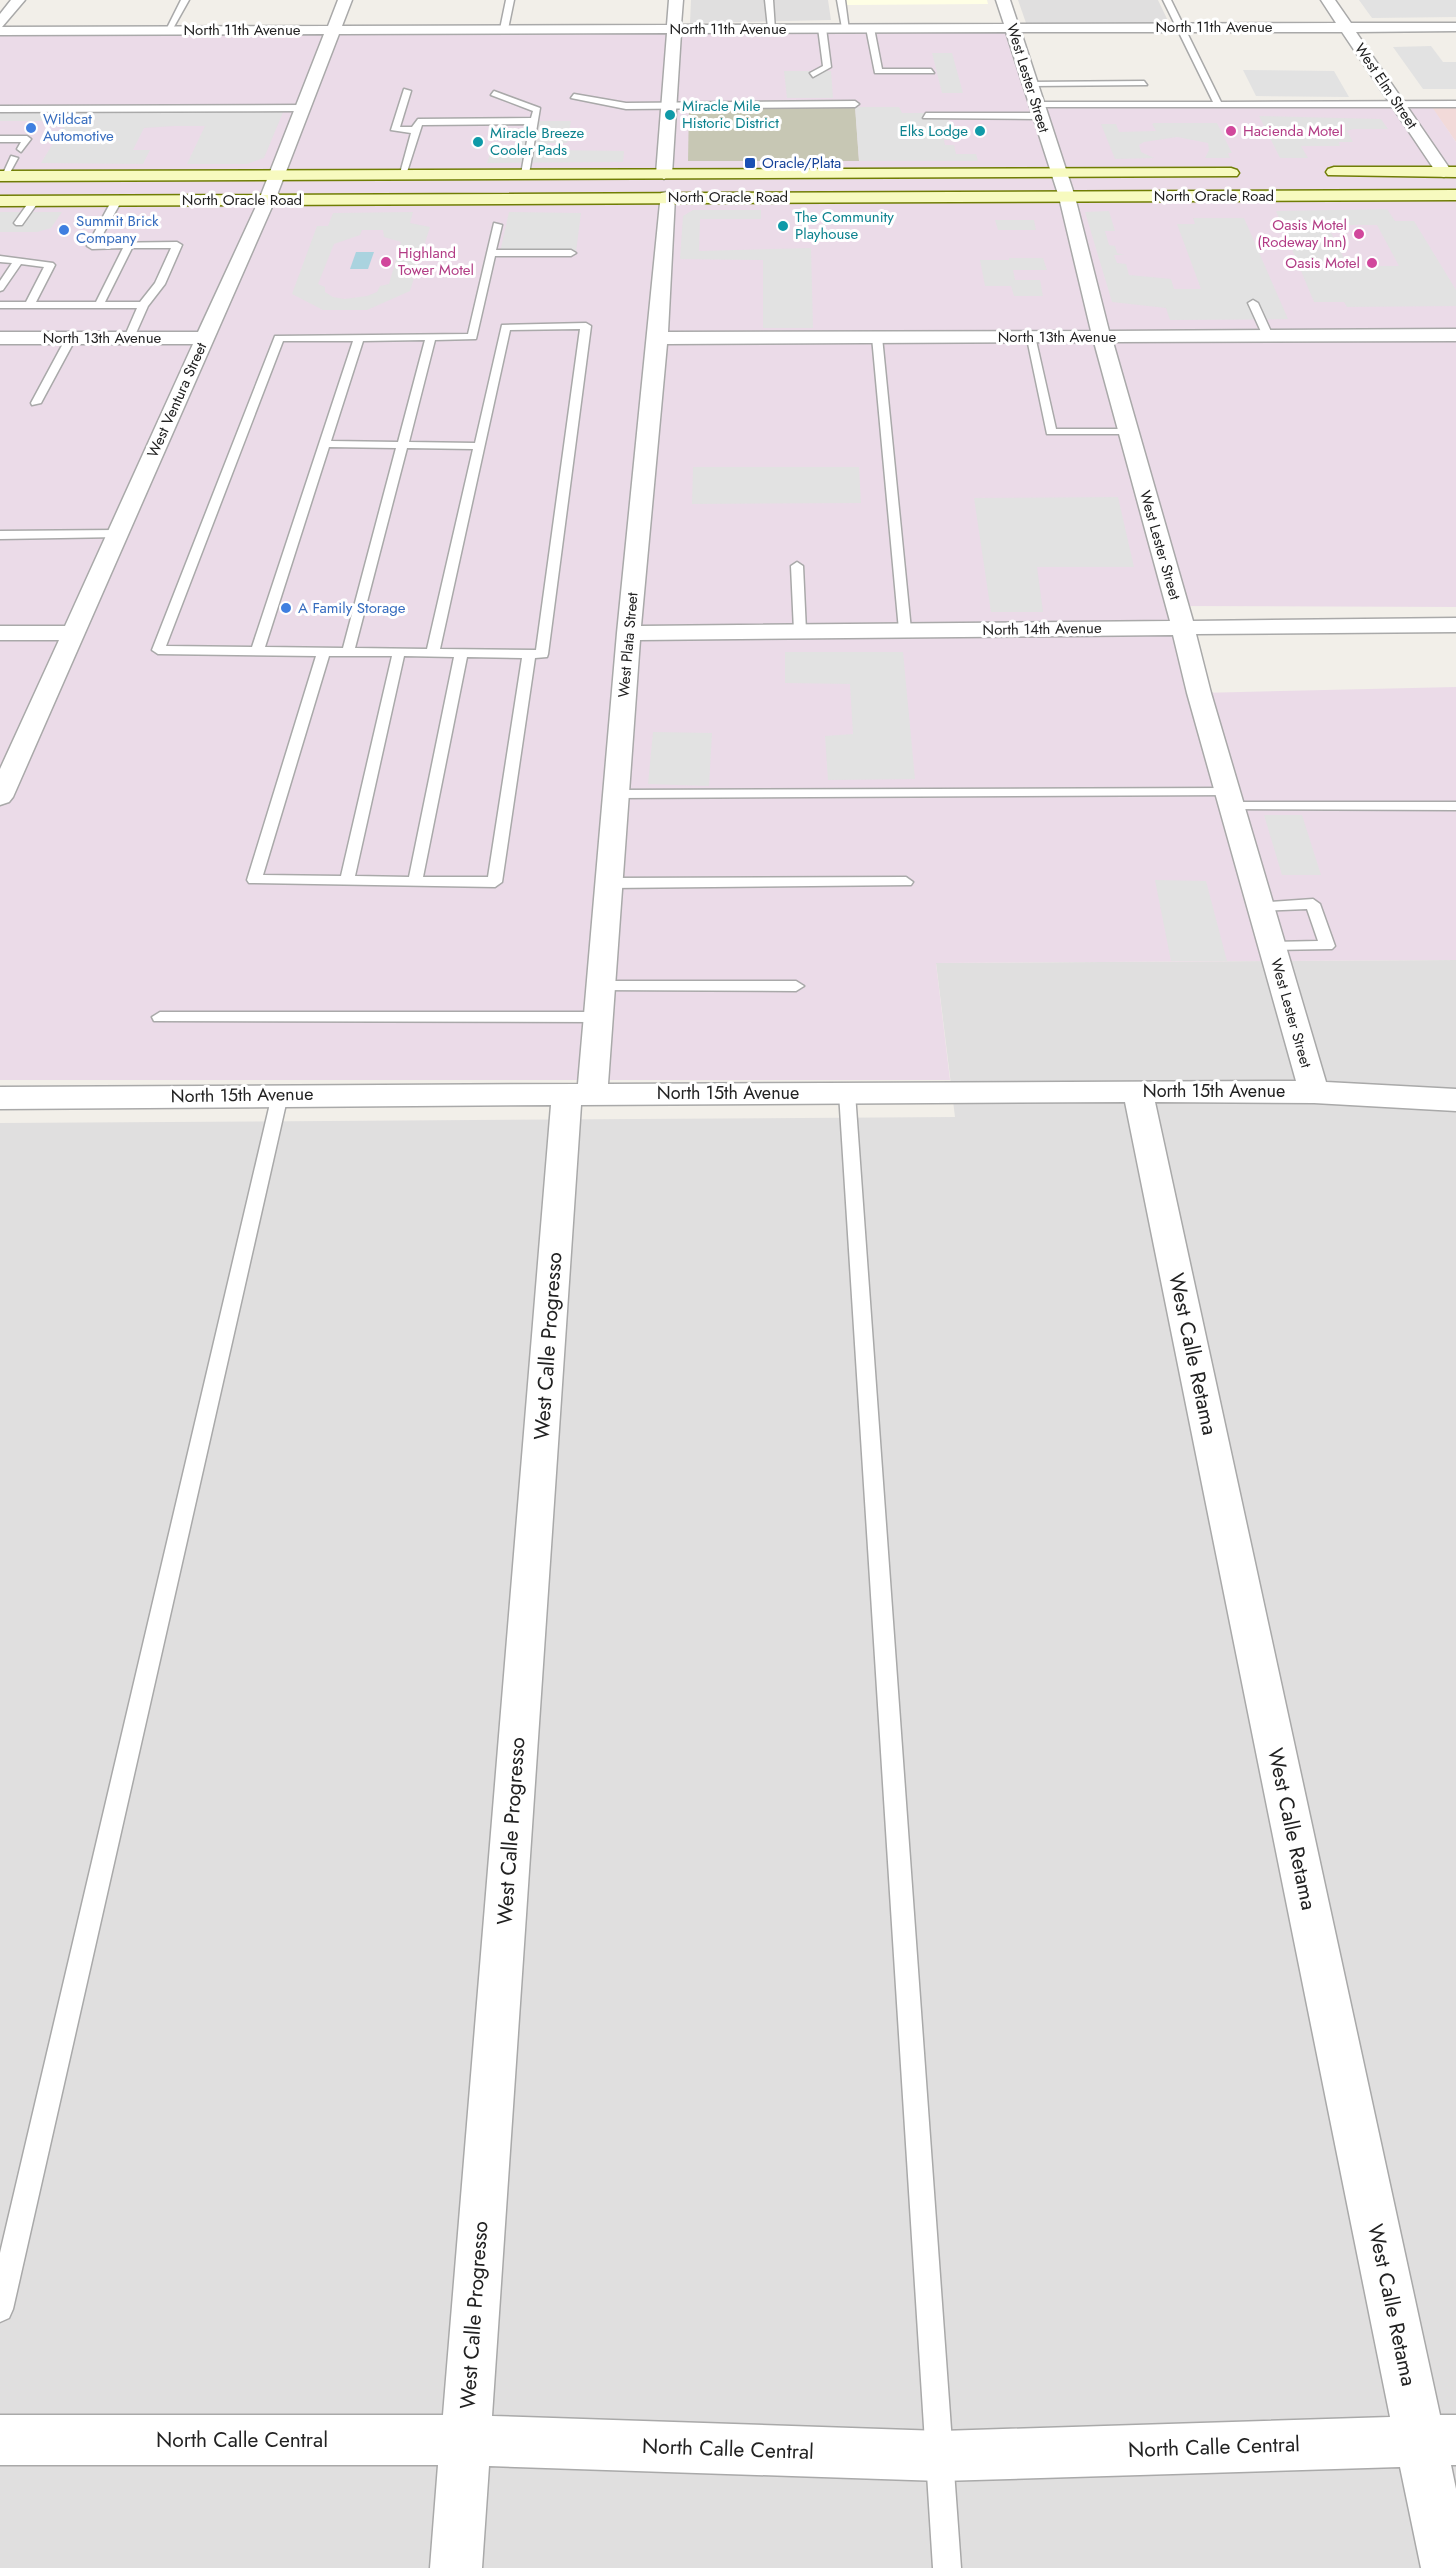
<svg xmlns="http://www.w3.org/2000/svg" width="1456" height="2568" font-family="Jost,sans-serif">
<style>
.residential{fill:#e0dfdf}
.commercial{fill:#f2dad9}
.industrial{fill:#ebdbe8}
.education{fill:#ffffe5}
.construction{fill:#c7c7b4}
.parking{fill:#e2e2e2;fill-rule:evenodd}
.water{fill:#aad3df}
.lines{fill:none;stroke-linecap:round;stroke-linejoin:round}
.service-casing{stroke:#a9a9a9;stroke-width:3}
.minor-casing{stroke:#a9a9a9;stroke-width:3}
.secondary-casing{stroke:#707d05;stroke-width:3}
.service{fill:#fff;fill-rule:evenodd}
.minor{fill:#fff;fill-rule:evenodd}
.secondary{fill:#f7fabf;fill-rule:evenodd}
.culture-dot{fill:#0f9aa8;stroke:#fff;stroke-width:2}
.shop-dot{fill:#3f7fe0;stroke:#fff;stroke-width:2}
.hotel-dot{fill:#d1479c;stroke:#fff;stroke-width:2}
.transit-dot{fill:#1a4fb4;stroke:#fff;stroke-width:2}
.labels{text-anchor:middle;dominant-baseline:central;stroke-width:6;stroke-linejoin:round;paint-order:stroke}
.far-street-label{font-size:15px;fill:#222;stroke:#fff}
.far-culture-label{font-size:15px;fill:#0d838f;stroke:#fff;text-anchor:start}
.far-shop-label{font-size:15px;fill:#366cbe;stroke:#fff;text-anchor:start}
.far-hotel-label{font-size:15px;fill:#b23c85;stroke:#fff;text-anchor:start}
.far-transit-label{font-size:15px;fill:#164399;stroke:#fff;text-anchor:start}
.street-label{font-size:18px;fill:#222;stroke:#fff}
.near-street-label{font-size:21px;fill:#222;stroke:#fff}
</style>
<rect width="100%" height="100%" fill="#f2efe9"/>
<path class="residential" d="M691,0H828L831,20L690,23Z
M1018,0H1158L1169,23H1026Z
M1456,960V2568H0V1123L955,1117L936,963Z"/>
<path class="commercial" d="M1430,105H1456V142Z"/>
<path class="industrial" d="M1014,28L1036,105L1430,104L1456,142V607L1178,606L1199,693L1456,687V960L936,963L950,1080H0V31Z"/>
<path class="education" d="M846,0H987L988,4L847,5Z"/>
<path class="construction" d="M689,104H855L859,161H688Z"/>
<path class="parking" d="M1359,0H1456V17L1372,18Z
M1431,46L1443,62H1456V89H1423L1393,47Z
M932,53H952L963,93H942Z
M1243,70L1334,71L1349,97L1256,96Z
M784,71H831L833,98H787Z
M855,107H899L902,113H947L953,140H944L945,145H954L956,154H976L978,161H859Z
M284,110L264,158L247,164H187L205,126H174L144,128L133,150H150L143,164L41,163L70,116H53L49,121H0V112Z
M1259,116L1381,119L1388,129H1353L1347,131L1353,142H1339L1340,146H1301L1308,158H1280Z
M524,121H571L567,143H548L549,150L624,151L623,162L487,163L490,154L519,153Z
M1154,123H1217L1232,153H1228L1230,158H1205L1209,150L1208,143L1177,137L1144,142L1139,145L1141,152L1154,158L1115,159L1101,124H1116L1119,132L1156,131L1152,124Z
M1387,209L1395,221H1414L1456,290V306L1347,307L1344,302H1314L1276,211ZM1327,225H1377L1399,266H1348Z
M693,210H761V219H700L699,251L811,248L813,328H763V260L680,259L683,216Z
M1109,211L1115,231H1105L1109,245L1115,246L1117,253L1124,255H1114L1117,263L1126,264L1129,275L1171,279L1174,289H1201L1177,224H1195L1193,218H1244L1288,319L1170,320L1166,308L1112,302L1085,212Z
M0,212H62L51,228L37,232H0Z
M413,212L410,223L430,227L410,291L367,310H323L292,294L317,226H328L333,213ZM362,230H383L384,237L401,242L389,284L380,286L377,292L367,296L344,299L333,297L325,292V287L318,284L334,244L360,235Z
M509,212L581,213L576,252H500Z
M995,220H1034L1036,230H998Z
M1009,258H1043L1047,270H1013L1015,280H1040L1043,296H1014L1011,286H985L980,260H1009Z
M693,467H859L861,503L692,504Z
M1118,497L1134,567H1037L1043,612H991L974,498Z
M785,652H903L915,779L828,780L825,736L853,734L850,684L785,683Z
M653,732L712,733L709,786L648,784Z
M1264,815H1302L1321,875H1282Z
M1155,880L1206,881L1227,961H1171Z"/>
<path class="water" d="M356,252H374L368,269H350Z"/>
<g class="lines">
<defs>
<path id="service" d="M181,0H189L171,32H165Z
M506,0H514L508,29L504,31L500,29Z
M765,0H773L775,30L768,28Z
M837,0H845L849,30L842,28Z
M1163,0H1171L1221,102L1456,101V107H1033L1036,102H1213Z
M822,26L826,28L831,67L813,77L810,73L823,66L818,28Z
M870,26L874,28L882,69H931L934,73H875L866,28Z
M1144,81L1147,85L1031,86L1027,84L1031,82Z
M404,89L411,91L400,127H412L418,119L531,118L533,111L491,95L494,91L540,108L529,174L525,177L521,174L530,124L422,125L406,175L399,177L411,133L391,130Z
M574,94L626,103L855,101L859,104L855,107L626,109L571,98Z
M0,106L303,105L307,108L303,111L0,112Z
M926,113H1039L1043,116L1039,119L923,118Z
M0,136H27L31,139L21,152L17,149L21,142H0Z
M11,156L18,158L7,178H1Z
M117,197L122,200L98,243L177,242L182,245L165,284L148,306L133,340L124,338L137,308H0V302H26L44,267L21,264L3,290L0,291V281L12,263L0,262V256L53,263L55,265L36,302H96L123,248L92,249L87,246L112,200ZM132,248H171L155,283L140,302H105Z
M31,199L39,201L22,225H16L14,223Z
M494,223L502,225L496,250H571L576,253L571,256H495L476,339L435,340L409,442L475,443L502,325L586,323L591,326L548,654L547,657L535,658L502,882L495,887L249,883L247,880L316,656L158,654L152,650L275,336L468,334ZM580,329L536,650L440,649L510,330ZM425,340L398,442L331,441L363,341ZM283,341H353L252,647L166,646ZM329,447L396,448L343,648L265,647ZM407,448L473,449L427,649L355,648ZM329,656H392L341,876L263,875ZM404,656L454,657L409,877L355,876ZM467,657L522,658L488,877H423Z
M1253,300L1258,303L1273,336L1272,338L1263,336L1248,303Z
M877,334L882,337L911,630L905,634L899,630L872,337Z
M1026,334L1035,336L1056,429H1129L1135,432L1133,434H1047Z
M71,335L76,338L41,403L32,405L31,403L66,338Z
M117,530L123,534L121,537L0,539V531Z
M797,562L803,566L806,631L800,635L794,631L791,566Z
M1227,788L1234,792L1232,795L616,798L609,794L616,790Z
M1231,802H1456V810L1226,809L1224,806Z
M906,877L913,882L911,885L609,888L602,883L609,878Z
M1313,899L1320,904L1335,946L1332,949L1267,950L1264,947L1267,944L1272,942L1318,941L1307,909L1260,911L1255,909L1253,906L1255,903Z
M601,981H796L804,986L796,991L595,990L593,986L595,982Z
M160,1012H598L606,1017L598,1022L154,1021L152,1017Z
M847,1087L855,1093L961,2568H933L839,1093Z
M280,1089L288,1095L13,2309L9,2318L0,2322V2253L272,1095Z"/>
<path id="minor" d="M11,0H25L2,27L328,26L338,0H352L342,26L667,25L669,0H683L681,25L1004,24L996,0H1010L1018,24L1336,23L1321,0H1335L1351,23H1456V31L1356,32L1452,172L1444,177L1438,175L1342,32H1021L1075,197L1109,331L1456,329V341L1113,342L1193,621L1456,618V632L1196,634L1211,693L1326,1082L1456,1089V1111L1314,1103L1155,1102L1440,2415H1456V2465H1451L1456,2489V2568H1421L1400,2467L941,2481L489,2466L482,2568H430L438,2465H0V2415H443L551,1105L0,1109V1087L578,1084L617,633L661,193L667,192L675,197L668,332L1091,331L1059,197L1006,32L681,33L672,174L664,179L656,174L667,33L339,34L275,200L13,797L9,802L0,805V769L59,640H0V626H65L193,344H0V332H198L259,200L324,34L0,35V14ZM1094,342L1170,621L641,626L667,344ZM1173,635L1187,693L1296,1081L608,1084L640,640ZM1125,1102L1390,2417L941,2431L492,2416L581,1105Z"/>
<path id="secondary" d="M1334,167H1456V177L1328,175L1326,172L1328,169Z
M1231,168L1237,170L1239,173L1237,176L0,181V171Z
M1456,190V200L0,206V196Z"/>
</defs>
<use href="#service" class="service-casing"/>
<use href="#minor" class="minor-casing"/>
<use href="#secondary" class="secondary-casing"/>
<use href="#service" class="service"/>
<use href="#minor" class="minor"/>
<use href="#secondary" class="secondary"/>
</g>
<g class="culture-dot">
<circle cx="670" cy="115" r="6"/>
<circle cx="980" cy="131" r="6"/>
<circle cx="478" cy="142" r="6"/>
<circle cx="783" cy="226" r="6"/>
</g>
<g class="shop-dot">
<circle cx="31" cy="128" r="6"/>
<circle cx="64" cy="230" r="6"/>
<circle cx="286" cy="608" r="6"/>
</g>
<g class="hotel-dot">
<circle cx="1231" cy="131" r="6"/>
<circle cx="1359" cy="234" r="6"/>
<circle cx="386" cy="262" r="6"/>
<circle cx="1372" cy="263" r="6"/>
</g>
<rect class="transit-dot" x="744" y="157" width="12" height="12" rx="3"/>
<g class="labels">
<g class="far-street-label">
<text x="1214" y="27">North 11th Avenue</text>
<text x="728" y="29">North 11th Avenue</text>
<text x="242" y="30">North 11th Avenue</text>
<text transform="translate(1028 78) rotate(73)">West Lester Street</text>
<text transform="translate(1386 86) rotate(56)">West Elm Street</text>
<text x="1214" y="196">North Oracle Road</text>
<text x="728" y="197">North Oracle Road</text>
<text x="242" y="200">North Oracle Road</text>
<text x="1057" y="337">North 13th Avenue</text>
<text x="102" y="338">North 13th Avenue</text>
<text transform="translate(177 400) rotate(-66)">West Ventura Street</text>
<text transform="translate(1160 545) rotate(74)">West Lester Street</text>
<text transform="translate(1042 629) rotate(-1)">North 14th Avenue</text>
<text transform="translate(628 645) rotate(-85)">West Plata Street</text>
<text transform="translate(1291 1013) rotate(74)">West Lester Street</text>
</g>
<g class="far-culture-label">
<text x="682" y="106">Miracle Mile<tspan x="682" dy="17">Historic District</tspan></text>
<text x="968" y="131" text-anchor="end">Elks Lodge</text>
<text x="490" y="133">Miracle Breeze<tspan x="490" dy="17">Cooler Pads</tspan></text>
<text x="795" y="217">The Community<tspan x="795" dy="17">Playhouse</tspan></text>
</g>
<g class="far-shop-label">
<text x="43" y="119">Wildcat<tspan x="43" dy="17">Automotive</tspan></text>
<text x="76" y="221">Summit Brick<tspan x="76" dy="17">Company</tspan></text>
<text x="298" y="608">A Family Storage</text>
</g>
<g class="far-hotel-label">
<text x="1243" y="131">Hacienda Motel</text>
<text x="1347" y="225" text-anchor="end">Oasis Motel<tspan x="1347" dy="17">(Rodeway Inn)</tspan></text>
<text x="398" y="253">Highland<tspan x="398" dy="17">Tower Motel</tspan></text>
<text x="1360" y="263" text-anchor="end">Oasis Motel</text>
</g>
<g class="far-transit-label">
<text x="762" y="163">Oracle/Plata</text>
</g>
<g class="street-label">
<text x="1214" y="1091">North 15th Avenue</text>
<text x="728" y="1093">North 15th Avenue</text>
<text transform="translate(242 1095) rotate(-1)">North 15th Avenue</text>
</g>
<g class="near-street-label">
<text transform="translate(548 1346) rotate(-86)">West Calle Progresso</text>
<text transform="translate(1193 1354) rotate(78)">West Calle Retama</text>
<text transform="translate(1292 1829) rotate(78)">West Calle Retama</text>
<text transform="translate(511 1831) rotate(-86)">West Calle Progresso</text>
<text transform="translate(1392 2305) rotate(78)">West Calle Retama</text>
<text transform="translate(474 2315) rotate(-86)">West Calle Progresso</text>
<text x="242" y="2440">North Calle Central</text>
<text transform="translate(1214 2447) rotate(-2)">North Calle Central</text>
<text transform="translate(728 2449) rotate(2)">North Calle Central</text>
</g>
</g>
</svg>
